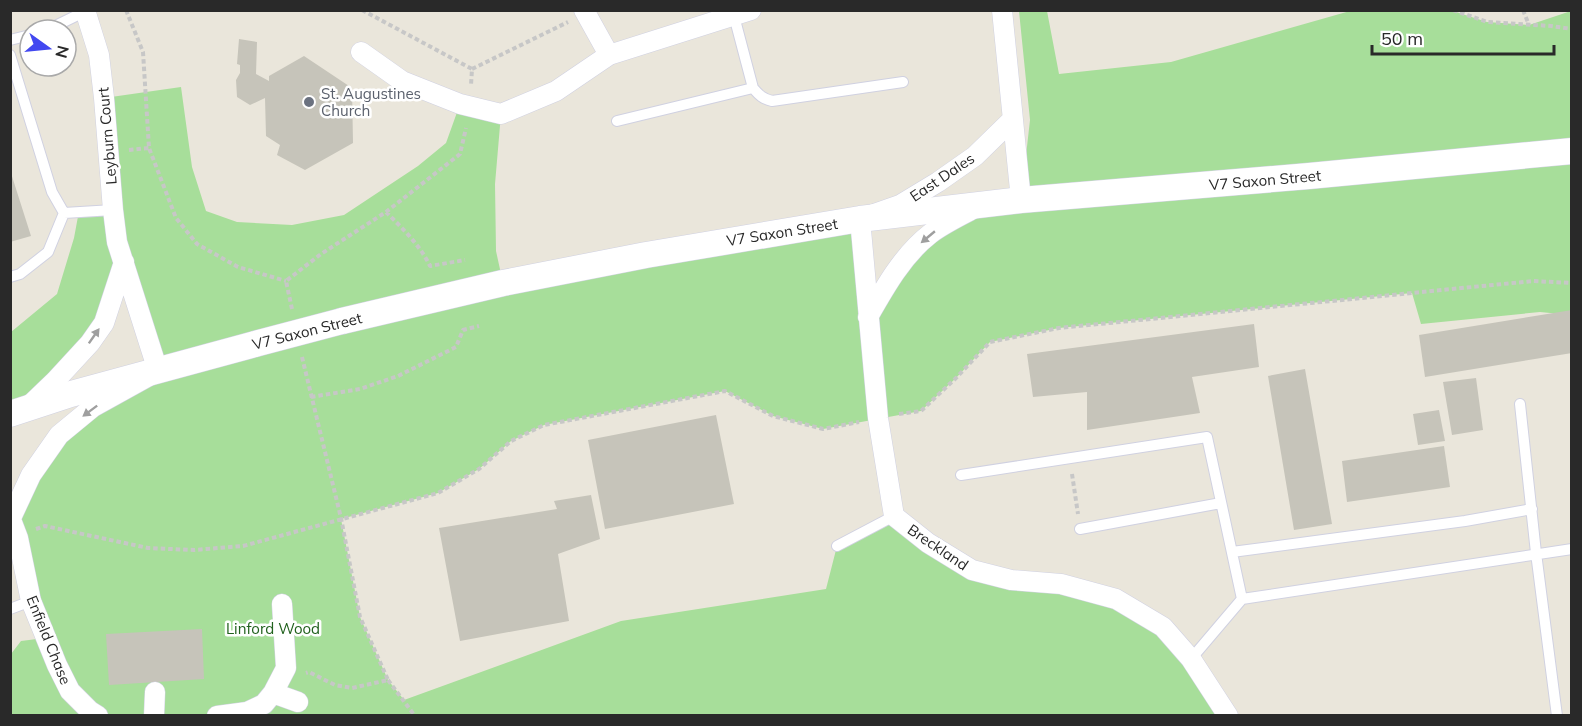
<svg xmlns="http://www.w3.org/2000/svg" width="1582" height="726" font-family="Mulish,sans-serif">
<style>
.green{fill:#a7de9a}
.building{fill:#c6c4ba}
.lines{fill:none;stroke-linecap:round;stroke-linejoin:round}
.service-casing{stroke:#d0d1e1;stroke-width:12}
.minor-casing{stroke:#d0d1e1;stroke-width:21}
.tertiary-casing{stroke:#d0d1e1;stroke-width:27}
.path{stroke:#c7c7c7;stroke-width:4;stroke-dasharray:4.5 3;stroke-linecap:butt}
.service{stroke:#fff;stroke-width:10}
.minor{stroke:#fff;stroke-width:20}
.tertiary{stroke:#fff;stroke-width:26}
.tertiary-bridge-casing{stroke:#d0d1e1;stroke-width:27;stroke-linecap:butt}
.tertiary-bridge{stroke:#fff;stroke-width:26}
.oneway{fill:#9f9f9f}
.worship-dot{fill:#6b7280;stroke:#fff;stroke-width:2}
.labels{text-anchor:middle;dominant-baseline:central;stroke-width:5;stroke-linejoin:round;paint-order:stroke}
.worship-label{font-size:15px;fill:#5b616d;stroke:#fff;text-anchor:start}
.street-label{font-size:15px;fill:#292929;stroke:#fff}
.park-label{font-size:15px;fill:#21611d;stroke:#fff}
</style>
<rect width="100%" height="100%" fill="#eae6db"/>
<path class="green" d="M1019,11H1047L1059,74L1171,62L1350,11H1453L1487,22L1529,25L1571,11V315L1540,312L1421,324L1412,293L1059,328L990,342L956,378L921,411L823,429L773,416L725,391L544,425L511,441L479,469L438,493L341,519L360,617L388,680L404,700L621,621L826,589L837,546L894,516L972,570L1061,584L1163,627L1228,715H11V654L21,641L45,638L11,517L59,435L158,370L124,263L104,323L11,414V332L57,294L74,238L79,211L113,210L104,98L181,87L192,167L206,211L237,222L292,225L344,215L418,166L446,143L460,104L501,114L495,184L496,251L503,283L860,219L868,315L930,234L1021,200L1030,120Z"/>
<path class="building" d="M239,39L257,42L256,74L269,81V76L304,56L352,88L353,143L305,170L277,155L280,145L266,136L265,98L250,105L237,97L236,80L240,73V65L237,64Z
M10,170L31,236L10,242Z
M1572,310V353L1425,377L1419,335Z
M1254,324L1259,367L1192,377L1200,413L1087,430V392L1033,397L1027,354Z
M1305,369L1332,524L1294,530L1268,376Z
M1476,378L1483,430L1452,435L1443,382Z
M1439,410L1445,441L1418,445L1413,414Z
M716,415L734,504L605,529L588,440Z
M1444,446L1450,487L1347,502L1342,461Z
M591,495L600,539L558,554L569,621L460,641L439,528L557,509L554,501Z
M202,629L204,679L109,685L106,634Z"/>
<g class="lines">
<defs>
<path id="service" d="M734,16L753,88C759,95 763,99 772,101L903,82
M47,30L86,11
M10,40L30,35
M10,55L52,192L64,213
M617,121L753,88
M64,213L113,210
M10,277L20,274L48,252L64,213
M1520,404L1536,553L1557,716
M961,475L1207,437L1242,599
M1080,529L1221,503
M837,546L894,516
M1232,552L1465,521L1532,509
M10,609L31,601
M1191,659L1242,599L1572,549"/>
<path id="minor" d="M584,10L609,55
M1002,10L1021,200
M361,52L402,81L460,104L501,114L556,91L609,55L751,10
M1013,119L975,156L938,182L900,205L860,219L878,418L894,516L928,543L972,570L1011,580L1061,584L1116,599L1163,627L1191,659L1228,716
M868,317C885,287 903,255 930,234C943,224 960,216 975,208
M30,405L55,381L90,343L104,323L124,262
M10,517L18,538L31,601L57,665L70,691L90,711L98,716
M11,518L31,475L59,435L93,407L158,371L117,242L113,210L104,98L99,55L85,10
M273,693L298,702
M154,716L155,692
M217,716L247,712L264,704L273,693L286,668L282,604"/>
<path id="tertiary" d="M342,321L503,283L646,255L860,219L1021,200L1309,176L1572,151
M10,414L71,394L255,344"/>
</defs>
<use href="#service" class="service-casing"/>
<use href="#minor" class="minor-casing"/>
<use href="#tertiary" class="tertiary-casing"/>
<path class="path" d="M126,10L143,52L149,148L176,218L197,244L238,267L286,281
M362,10L472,69L471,85
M1453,10L1487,22L1551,26L1572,29
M1523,10L1529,25
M472,69L568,22
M129,150L149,148
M386,212C402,228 420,245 430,266L465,260
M292,309L286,281L321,254L386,212L460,154L466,128
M302,357L341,518L360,617L388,680L352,688L335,685L309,672L306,673
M311,397L360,389L398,376L456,347L463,330L479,326
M899,414L921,411L956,378L990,342L1059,328L1533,281L1572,283
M1072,474L1078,514
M36,529L45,526L148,548L194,550L243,546L438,493L479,469L511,441L544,425L725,391L773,416L823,429L859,422
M388,680L415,716"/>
<use href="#service" class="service"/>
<use href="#minor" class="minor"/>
<use href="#tertiary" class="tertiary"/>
<defs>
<path id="tertiary-bridge" d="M255,344L342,321"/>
</defs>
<use href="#tertiary-bridge" class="tertiary-bridge-casing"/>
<use href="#tertiary-bridge" class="tertiary-bridge"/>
</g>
<defs><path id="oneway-solid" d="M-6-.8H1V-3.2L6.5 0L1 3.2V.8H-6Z" transform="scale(1.5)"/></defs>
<g class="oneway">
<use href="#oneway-solid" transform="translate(928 237) rotate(140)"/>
<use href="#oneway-solid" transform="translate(94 336) rotate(-55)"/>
<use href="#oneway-solid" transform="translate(90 411) rotate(143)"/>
</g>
<circle class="worship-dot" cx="309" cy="102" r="6"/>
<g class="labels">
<g class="worship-label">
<text x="321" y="93">St. Augustines<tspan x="321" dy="17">Church</tspan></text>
</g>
<g class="street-label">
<text transform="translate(107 136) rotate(-95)">Leyburn Court</text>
<text transform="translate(942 177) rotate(-34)">East Dales</text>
<text transform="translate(1265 180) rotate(-5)">V7 Saxon Street</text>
<text transform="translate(782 232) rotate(-9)">V7 Saxon Street</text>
<text transform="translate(307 331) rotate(-14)">V7 Saxon Street</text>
<text transform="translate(938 547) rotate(34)">Breckland</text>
<text transform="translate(49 640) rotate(68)">Enfield Chase</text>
</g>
<g class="park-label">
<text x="273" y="628">Linford Wood</text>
</g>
</g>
<rect width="1582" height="726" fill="none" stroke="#292929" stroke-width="24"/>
<g transform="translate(48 48) rotate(105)"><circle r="28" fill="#ffffff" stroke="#a9a9a9" stroke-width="1.5"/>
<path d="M0-4.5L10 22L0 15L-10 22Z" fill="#4248f0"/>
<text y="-9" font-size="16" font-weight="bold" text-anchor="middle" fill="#292929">N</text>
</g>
<path d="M1372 45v9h182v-9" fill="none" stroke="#292929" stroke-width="3"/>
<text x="1381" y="45" font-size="18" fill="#292929" stroke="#ffffff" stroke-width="4.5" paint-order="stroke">50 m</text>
</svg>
